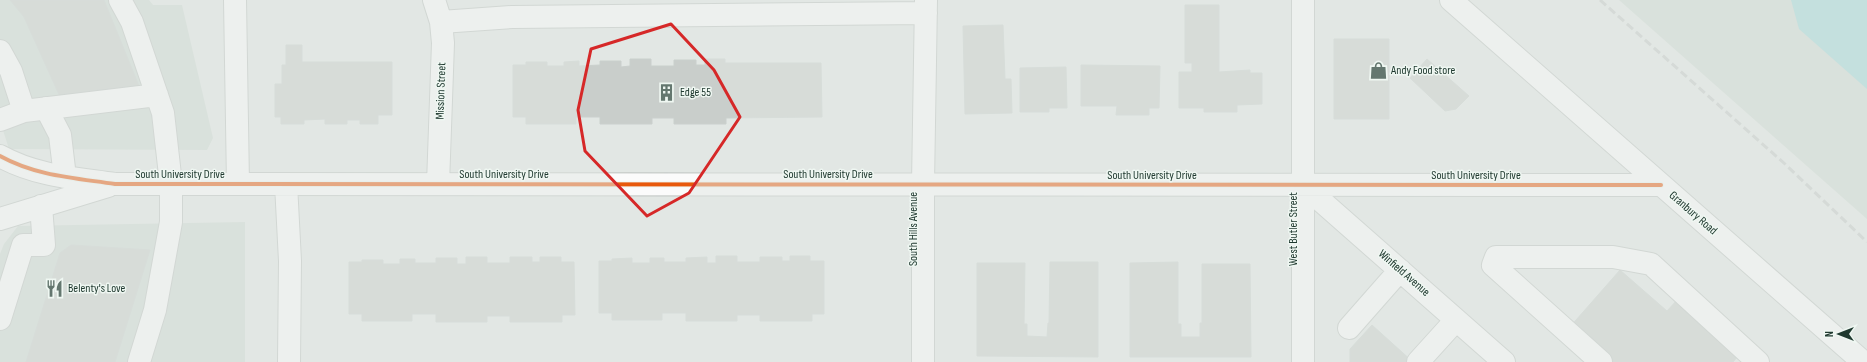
<svg xmlns="http://www.w3.org/2000/svg" width="1867" height="362" font-family="'Sofia Sans Condensed',sans-serif">
<style>
.built{fill:#cfd9d3}
.water{fill:#a1d7d7}
.building{fill:#c9cecb;stroke:#cad0cd}
.lines{fill:none;stroke-linecap:round;stroke-linejoin:round}
.minor-casing{stroke:#bfc4c1;stroke-width:24}
.minor{stroke:#fbfbfb;stroke-width:22}
.rail{stroke:#c6c9c8;stroke-width:3;stroke-dasharray:8 4;stroke-linecap:butt}
.cycleway-casing{stroke:#eff7f2;stroke-width:6}
.cycleway{stroke:#e8590c;stroke-width:4}
.marked{fill:none;stroke:#d62828;stroke-width:3;stroke-linejoin:round}
.labels{text-anchor:middle;dominant-baseline:central;stroke-width:3;stroke-linejoin:round;paint-order:stroke}
.poi-label{font-size:12px;fill:#203a30;stroke:#eff7f2;text-anchor:start}
.street-label{font-size:12px;fill:#203a30;stroke:#eff7f2}
</style>
<rect width="100%" height="100%" fill="#e2e7e4"/>
<path class="built" d="M0,0H149L153,5H182L213,138L207,150L9,149L0,121Z
M1619,0H1867V219Z
M245,222V362H0V254L4,244L18,226Z"/>
<path class="water" d="M1791,0H1867V89L1799,29Z"/>
<path class="building" d="M10,0H104L139,86L61,99L24,17Z
M1185,5H1219V72L1250,70V73H1262V104L1237,105V112H1204V108H1179V72H1192V63H1185Z
M1003,25L1005,79H1011L1012,113L965,114L963,26Z
M1334,39H1389V119H1334Z
M286,45H302V62H392V115H378V124H360V120H347V124H325V119L304,120V124H281V117H275V84H282V65H286Z
M630,59H651V66H674V60H696V65H705V59H725V63H821L822,117L726,118V124H674V118H652V124H600V117H576V124H526V117H513V65H526V62H547V66H564V62L579,61V66L600,65V61H621V67L630,66Z
M1427,59L1469,96L1456,109L1445,111L1410,78Z
M1081,65L1160,66L1159,108H1149V115H1116L1117,106H1081Z
M1066,67L1067,108H1049V112H1020V68Z
M71,245L150,250L115,362H26L60,253Z
M716,256H737V262H760V257H782V261H790V256H810V261H824V314H812V321H760V315H737V321H686V313H662V320H612V313H599V261H612V259L632,258V263H650V258H664V262H686V258L707,257V263H716Z
M466,257H487V263H510V257H532V262H540V257H561V262H574L575,315H562V322H510V316H487V322H436V314H412V321H362V314H349V262H362V260H383V264H400V259H415V263H436V258H457V264H466Z
M1050,262H1098V357L977,356V263H1025L1024,324H1027V336L1047,337L1048,323H1049Z
M1178,262V324H1181V337H1200V323H1202V264H1250L1251,357H1130V263Z
M1620,270L1667,311L1677,300L1739,355L1733,362H1607L1569,328Z
M1372,325L1413,362H1350V349Z"/>
<g class="lines">
<defs>
<path id="minor" d="M120,0L132,22L163,113L171,184V222L155,310L139,362
M235,0L238,184
M434,0L441,22L443,43L438,184
M1303,0V362
M1451,0L1863,362
M441,22L512,17L926,13
M0,51L11,71L24,111L157,95
M46,108L60,135L65,177
M0,120L24,111
M0,156C36,176 75,178 115,184L1661,185
M286,184L290,261L289,362
M1303,185L1504,362
M0,219L108,186
M0,319L23,245H44L41,206
M1349,328L1400,270
M923,362V184L926,0
M1418,362L1456,320
M1601,362L1493,265L1496,257H1613L1651,264L1758,362"/>
</defs>
<use href="#minor" class="minor-casing"/>
<use href="#minor" class="minor"/>
<path class="rail" d="M1600,0L1785,164L1867,242"/>
<defs>
<path id="cycleway" d="M0,156C36,176 75,178 115,184L1661,185"/>
</defs>
<use href="#cycleway" class="cycleway-casing"/>
<use href="#cycleway" class="cycleway"/>
</g>
<path d="M0 0H1867V362H0ZM671,24L714,70L740,117L689,193L647,216L585,151L578,110L591,49Z" fill="#e2e7e4" fill-opacity=".55" fill-rule="evenodd"/>
<path class="marked" d="M671,24L714,70L740,117L689,193L647,216L585,151L578,110L591,49Z"/>
<defs>
<symbol id="shop-bare" viewBox="-9 -9 18 18"><path d="M-5-2.5h2.3a2.7 3.5 0 0 1 5.4 0H5L5.5 6h-11ZM-1.5-2.5h3a1.5 2.3 0 0 0-3 0Z" fill="#64776f" stroke="#eff7f2" stroke-width="2.5" paint-order="stroke"/></symbol>
<symbol id="building-bare" viewBox="-9 -9 18 18"><path d="M-4-6H4V6H1V3H-1V6H-4ZM-2.5-4.3h1.7v1.8h-1.7ZM.8-4.3h1.7v1.8H.8ZM-2.5-1h1.7V.8h-1.7ZM.8-1h1.7V.8H.8Z" fill="#64776f" stroke="#eff7f2" stroke-width="2.5" paint-order="stroke"/></symbol>
<symbol id="restaurant-bare" viewBox="-9 -9 18 18"><path d="M-5-6h1v4h1v-4h1v4h1v-4h1v5L-1.5 .5V6h-2V.5L-5-1ZM5-6V6H3V1.5H1.5Q1.5-4 5-6Z" fill="#64776f" stroke="#eff7f2" stroke-width="2.5" paint-order="stroke"/></symbol>
</defs>
<g fill-rule="evenodd">
<use href="#shop-bare" x="1366" y="58" width="25" height="25"/>
<use href="#building-bare" x="654" y="80" width="25" height="25"/>
<use href="#restaurant-bare" x="42" y="276" width="25" height="25"/>
</g>
<g class="labels">
<g class="poi-label">
<text x="1391" y="70">Andy Food store</text>
<text x="680" y="92">Edge 55</text>
<text x="68" y="288">Belenty's Love</text>
</g>
<g class="street-label">
<text transform="translate(441 91) rotate(-88)">Mission Street</text>
<text x="180" y="174">South University Drive</text>
<text x="504" y="174">South University Drive</text>
<text x="828" y="174">South University Drive</text>
<text x="1152" y="175">South University Drive</text>
<text x="1476" y="175">South University Drive</text>
<text transform="translate(1693 213) rotate(41)">Granbury Road</text>
<text transform="translate(913 229) rotate(-90)">South Hills Avenue</text>
<text transform="translate(1293 229) rotate(-90)">West Butler Street</text>
<text transform="translate(1404 273) rotate(41)">Winfield Avenue</text>
</g>
</g>
<g transform="translate(1839 334) rotate(270)" stroke="#eff7f2" stroke-width="3" paint-order="stroke">
<path d="M0-3L7 15L0 10L-7 15Z" fill="#203a30"/>
<text y="-6" font-size="11" font-weight="bold" text-anchor="middle" fill="#203a30">N</text>
</g>
</svg>
